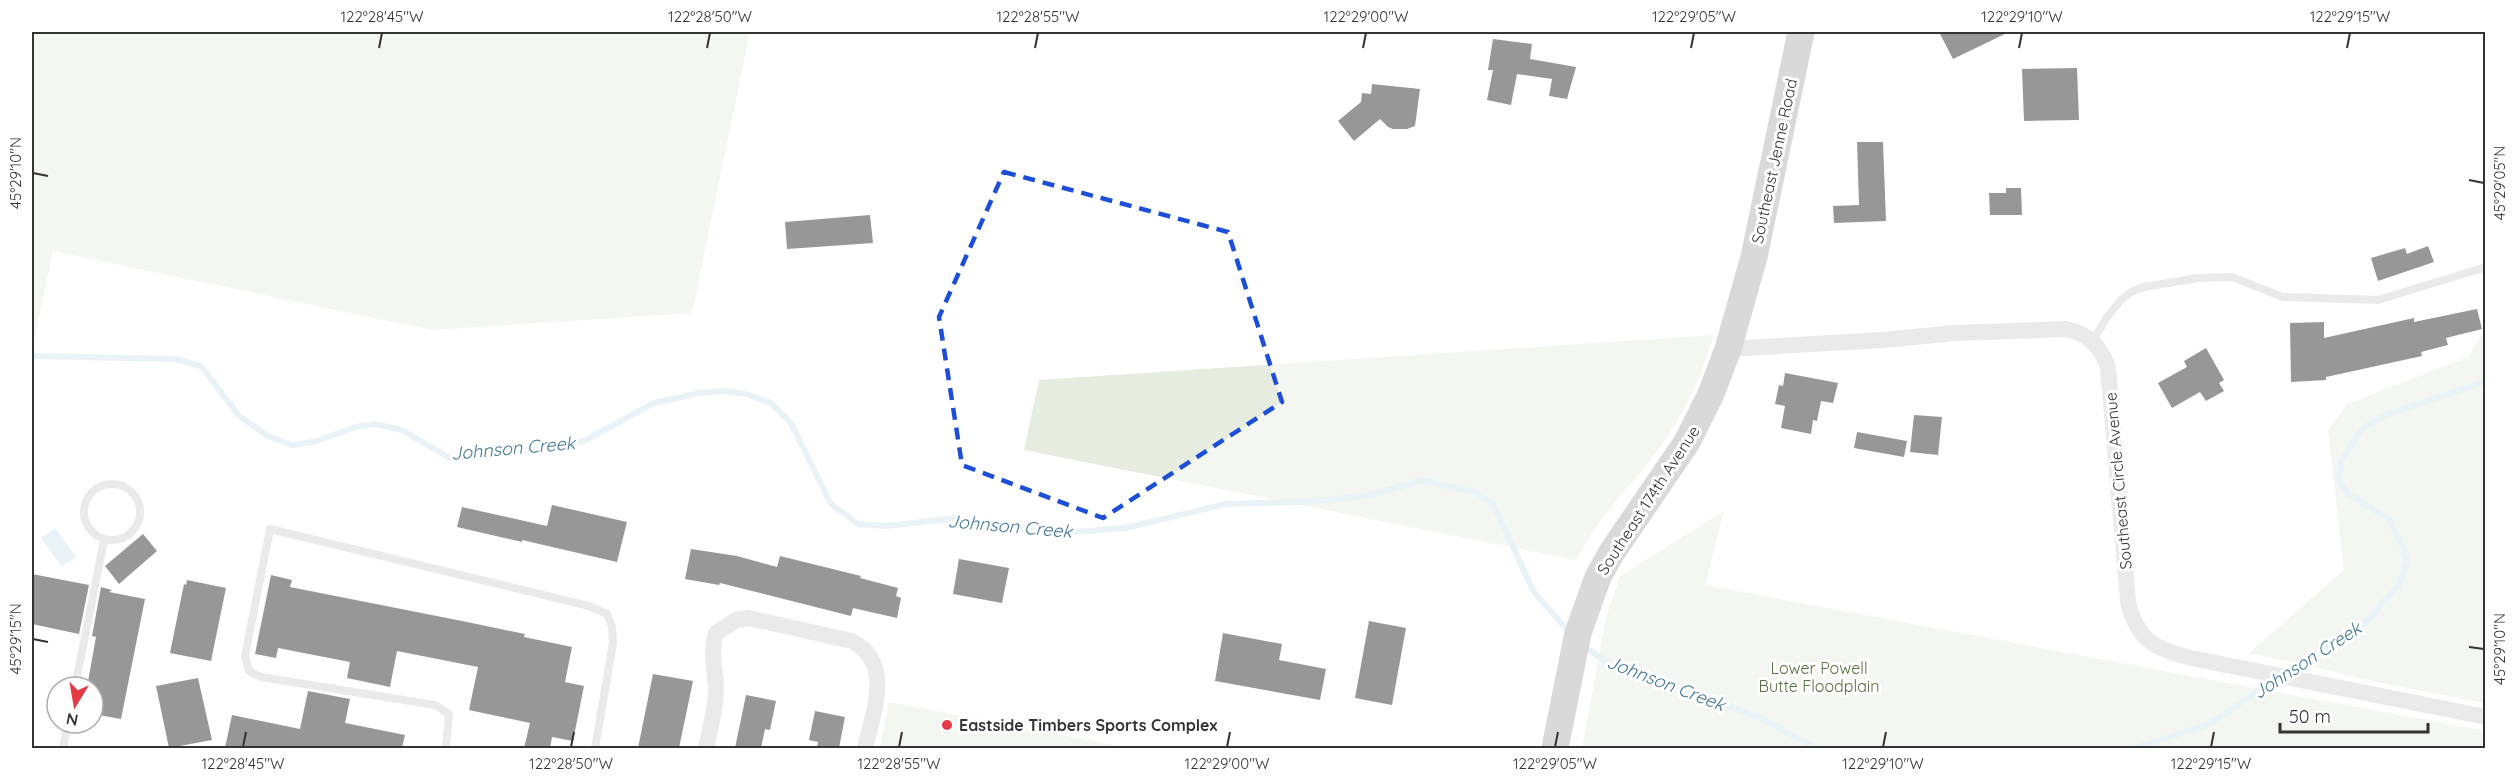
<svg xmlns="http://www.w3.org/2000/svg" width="2517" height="780" font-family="Quicksand,sans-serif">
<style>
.green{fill:#e6ecdf}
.water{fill:#cfe2ee}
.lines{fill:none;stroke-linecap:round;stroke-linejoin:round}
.stream{stroke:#cfe2ee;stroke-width:6}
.building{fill:#1a1a1a}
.lane{stroke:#d0d0d0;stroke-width:8}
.street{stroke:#d0d0d0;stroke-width:16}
.primary{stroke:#ababab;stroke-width:27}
.marked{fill:none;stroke:#1d4ed8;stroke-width:4.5;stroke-dasharray:12 8;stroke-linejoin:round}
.ticks{fill:none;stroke:#333;stroke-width:2}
.poi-dot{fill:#e63946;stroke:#fff;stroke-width:2}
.labels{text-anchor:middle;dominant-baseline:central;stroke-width:6;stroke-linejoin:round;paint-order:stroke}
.street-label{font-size:16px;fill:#333;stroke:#fff}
.park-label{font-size:16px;fill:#56703f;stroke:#fff}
.poi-label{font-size:16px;font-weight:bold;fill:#333;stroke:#fff;text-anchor:start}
.water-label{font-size:18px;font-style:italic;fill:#3f7597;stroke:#fff}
.neatline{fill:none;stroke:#333;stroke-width:2}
.ticks-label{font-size:15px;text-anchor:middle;fill:#333}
</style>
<rect width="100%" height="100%" fill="#fff"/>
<path class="green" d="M32,32H750L692,313L432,330L53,251L32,352Z
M2485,333V703L2395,686L2249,653L2344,570L2328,430L2347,404L2468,357L2481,335Z
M1714,335C1700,380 1681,422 1651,459C1625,492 1596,520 1577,560L1024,450L1039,380Z
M1724,511L1705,585L2485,731V748H1582L1606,617L1620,576Z
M889,702L1130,748H880Z"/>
<path class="water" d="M55,528L76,557L62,567L41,538Z"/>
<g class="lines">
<path class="stream" d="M32,356L176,359L201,366L239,416L268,436L292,445L314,442L356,427L375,424L402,430L448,457L470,458L551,448L584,441L654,403L699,393L723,391L746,394L771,403L791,423L831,504L858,524L887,526L956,518L1003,528L1063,533L1125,528L1226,504L1302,502L1367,496L1422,480L1477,493L1494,506L1534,592L1569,632
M1584,645C1622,681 1703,695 1753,715C1775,724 1796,739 1818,748
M2285,673L2364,624L2398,586L2407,562L2403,547L2389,519L2347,493L2339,480L2341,462L2362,429L2385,415L2486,381
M2136,748L2209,724L2277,679"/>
</g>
<path class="building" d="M1939,32H2009L1953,59Z
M1493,39L1532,44L1530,59L1576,67L1567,99L1549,96L1552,79L1517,74L1511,105L1487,100L1493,70H1488Z
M2077,68L2079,120L2024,121L2022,69Z
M1372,84L1420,89L1415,126L1407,129H1393L1388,127L1380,119L1354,141L1338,121L1361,102L1362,93L1371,94Z
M1857,142H1883L1886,221L1834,223L1833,206L1859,205Z
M2006,188H2021L2022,215H1990L1989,193H2006Z
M870,215L873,243L787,249L785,222Z
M2428,246L2434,262L2378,281L2371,258L2405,248L2407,254Z
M2477,309L2482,329L2446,338L2448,345L2421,352L2422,356L2326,377V380L2291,382L2290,323L2324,322V338L2414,318V322Z
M2206,348L2224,380L2219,383L2224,391L2206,401L2200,392L2172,408L2158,383L2187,367L2184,361Z
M1785,373L1838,383L1833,403L1821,401L1817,421L1813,420L1811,434L1781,428L1785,406L1775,404L1779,385L1783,386Z
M1914,415L1942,417L1938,455L1910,452Z
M1857,432L1907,441L1904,457L1854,448Z
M552,505L627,522L617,562L522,540V542L457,527L462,507L547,526Z
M143,534L157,551L119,584L105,566Z
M691,549L737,556L777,567L780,556L861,576L860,578L898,588L896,596L901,598L897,618L853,608L851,616L720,583L719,585L685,579Z
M959,559L1009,568L1002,603L953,594Z
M32,574L89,585L79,634L32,624Z
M271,575L292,580L290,587L467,622L525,634L524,637L572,647L565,682L584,686L573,741L552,737L550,748H524L530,723L469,710L478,667L397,651L390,687L347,678L350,662L278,648L276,658L255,654Z
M187,580L226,588L211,661L170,653L184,584L186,585Z
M101,587L112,590L109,592L145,599L121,719L93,714V687H87L96,637L92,636Z
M1369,621L1406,628L1392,705L1355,698Z
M1223,633L1282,644L1279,660L1326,669L1320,700L1215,681Z
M653,674L693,681L679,748H638Z
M198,678L212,740L169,748L156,686Z
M308,691L350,699L345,723L405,735L402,748H225L232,715L300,729Z
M746,695L776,701L770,730L765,729L761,748H735Z
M815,711L845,717L839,748H817L818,742L809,740Z"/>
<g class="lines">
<path class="lane" d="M2093,341L2107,317L2121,300L2131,292L2144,287L2198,278L2232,277L2283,297L2378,300L2486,267
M84 512a28 28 0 1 1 56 0a28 28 0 1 1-56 0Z
M75,687L104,540
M63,748L68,723
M446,748L449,714L435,705L261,677L249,671L245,656L270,529L589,606L607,614L612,627L613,643L595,748"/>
<path class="street" d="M1728,349L1883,340L1955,333L2066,329C2089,334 2101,346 2108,368L2128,602C2137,640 2155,649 2191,658L2486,717
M706,748C710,729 716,708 716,688C715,669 710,653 716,633L736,620L749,618L852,641C894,663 873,712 865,748"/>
<path class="primary" d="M1555,748L1578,633L1598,577L1612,552L1687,442L1711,394L1728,349L1754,257L1801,32"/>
</g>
<path d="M0 0H2517V780H0ZM1004,172L1228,232L1282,402L1103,518L962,465L939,317Z" fill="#fff" fill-opacity=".55" fill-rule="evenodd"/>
<path class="marked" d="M1004,172L1228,232L1282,402L1103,518L962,465L939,317Z"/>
<path class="ticks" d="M379,48L382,33M707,48L710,33M1035,48L1038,33M1363,48L1366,33M1691,48L1694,33M2019,48L2022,33M2347,48L2350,33M33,173L48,176M2469,180L2484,183M33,639L48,642M2469,647L2484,649M243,747L246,732M571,747L574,732M899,747L902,732M1227,747L1230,732M1555,747L1558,732M1883,747L1886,732M2211,747L2214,732"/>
<circle class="poi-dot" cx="947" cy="725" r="6"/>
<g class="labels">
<g class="street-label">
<text transform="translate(1774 161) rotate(-78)">Southeast Jenne Road</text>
<text transform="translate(2118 481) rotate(-95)">Southeast Circle Avenue</text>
<text transform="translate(1648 500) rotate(-57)">Southeast 174th Avenue</text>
</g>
<g class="park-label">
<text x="1819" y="668">Lower Powell<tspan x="1819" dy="18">Butte Floodplain</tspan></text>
</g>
<g class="poi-label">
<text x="959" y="725">Eastside Timbers Sports Complex</text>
</g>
<g class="water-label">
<text transform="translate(513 448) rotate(-5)">Johnson Creek</text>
<text transform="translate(1010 526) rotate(5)">Johnson Creek</text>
<text transform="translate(2307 660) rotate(-33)">Johnson Creek</text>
<text transform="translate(1666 683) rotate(21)">Johnson Creek</text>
</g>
</g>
<rect width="2517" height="780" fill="none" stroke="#ffffff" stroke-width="66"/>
<g transform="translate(75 705) rotate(191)"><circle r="28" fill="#ffffff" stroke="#adadad" stroke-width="1.5"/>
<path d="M0-4.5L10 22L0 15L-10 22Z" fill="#e63946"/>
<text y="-9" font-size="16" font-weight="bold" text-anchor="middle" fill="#333333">N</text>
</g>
<path d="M2280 723v9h148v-9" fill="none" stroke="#333333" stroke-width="3"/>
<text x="2289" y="723" font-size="18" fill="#333333" stroke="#ffffff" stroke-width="4.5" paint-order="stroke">50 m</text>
<rect x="33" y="33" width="2451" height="714" class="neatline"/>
<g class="ticks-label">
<text x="382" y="22">122°28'45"W</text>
<text x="710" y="22">122°28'50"W</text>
<text x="1038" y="22">122°28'55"W</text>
<text x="1366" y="22">122°29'00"W</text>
<text x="1694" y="22">122°29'05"W</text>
<text x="2022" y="22">122°29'10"W</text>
<text x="2350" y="22">122°29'15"W</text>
<text transform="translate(16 173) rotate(-90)" y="5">45°29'10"N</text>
<text transform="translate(2500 183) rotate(-90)" y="5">45°29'05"N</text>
<text transform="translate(16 639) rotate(-90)" y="5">45°29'15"N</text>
<text transform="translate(2500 649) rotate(-90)" y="5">45°29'10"N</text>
<text x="243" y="769">122°28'45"W</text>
<text x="571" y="769">122°28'50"W</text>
<text x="899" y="769">122°28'55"W</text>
<text x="1227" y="769">122°29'00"W</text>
<text x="1555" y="769">122°29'05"W</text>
<text x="1883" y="769">122°29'10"W</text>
<text x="2211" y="769">122°29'15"W</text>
</g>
</svg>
